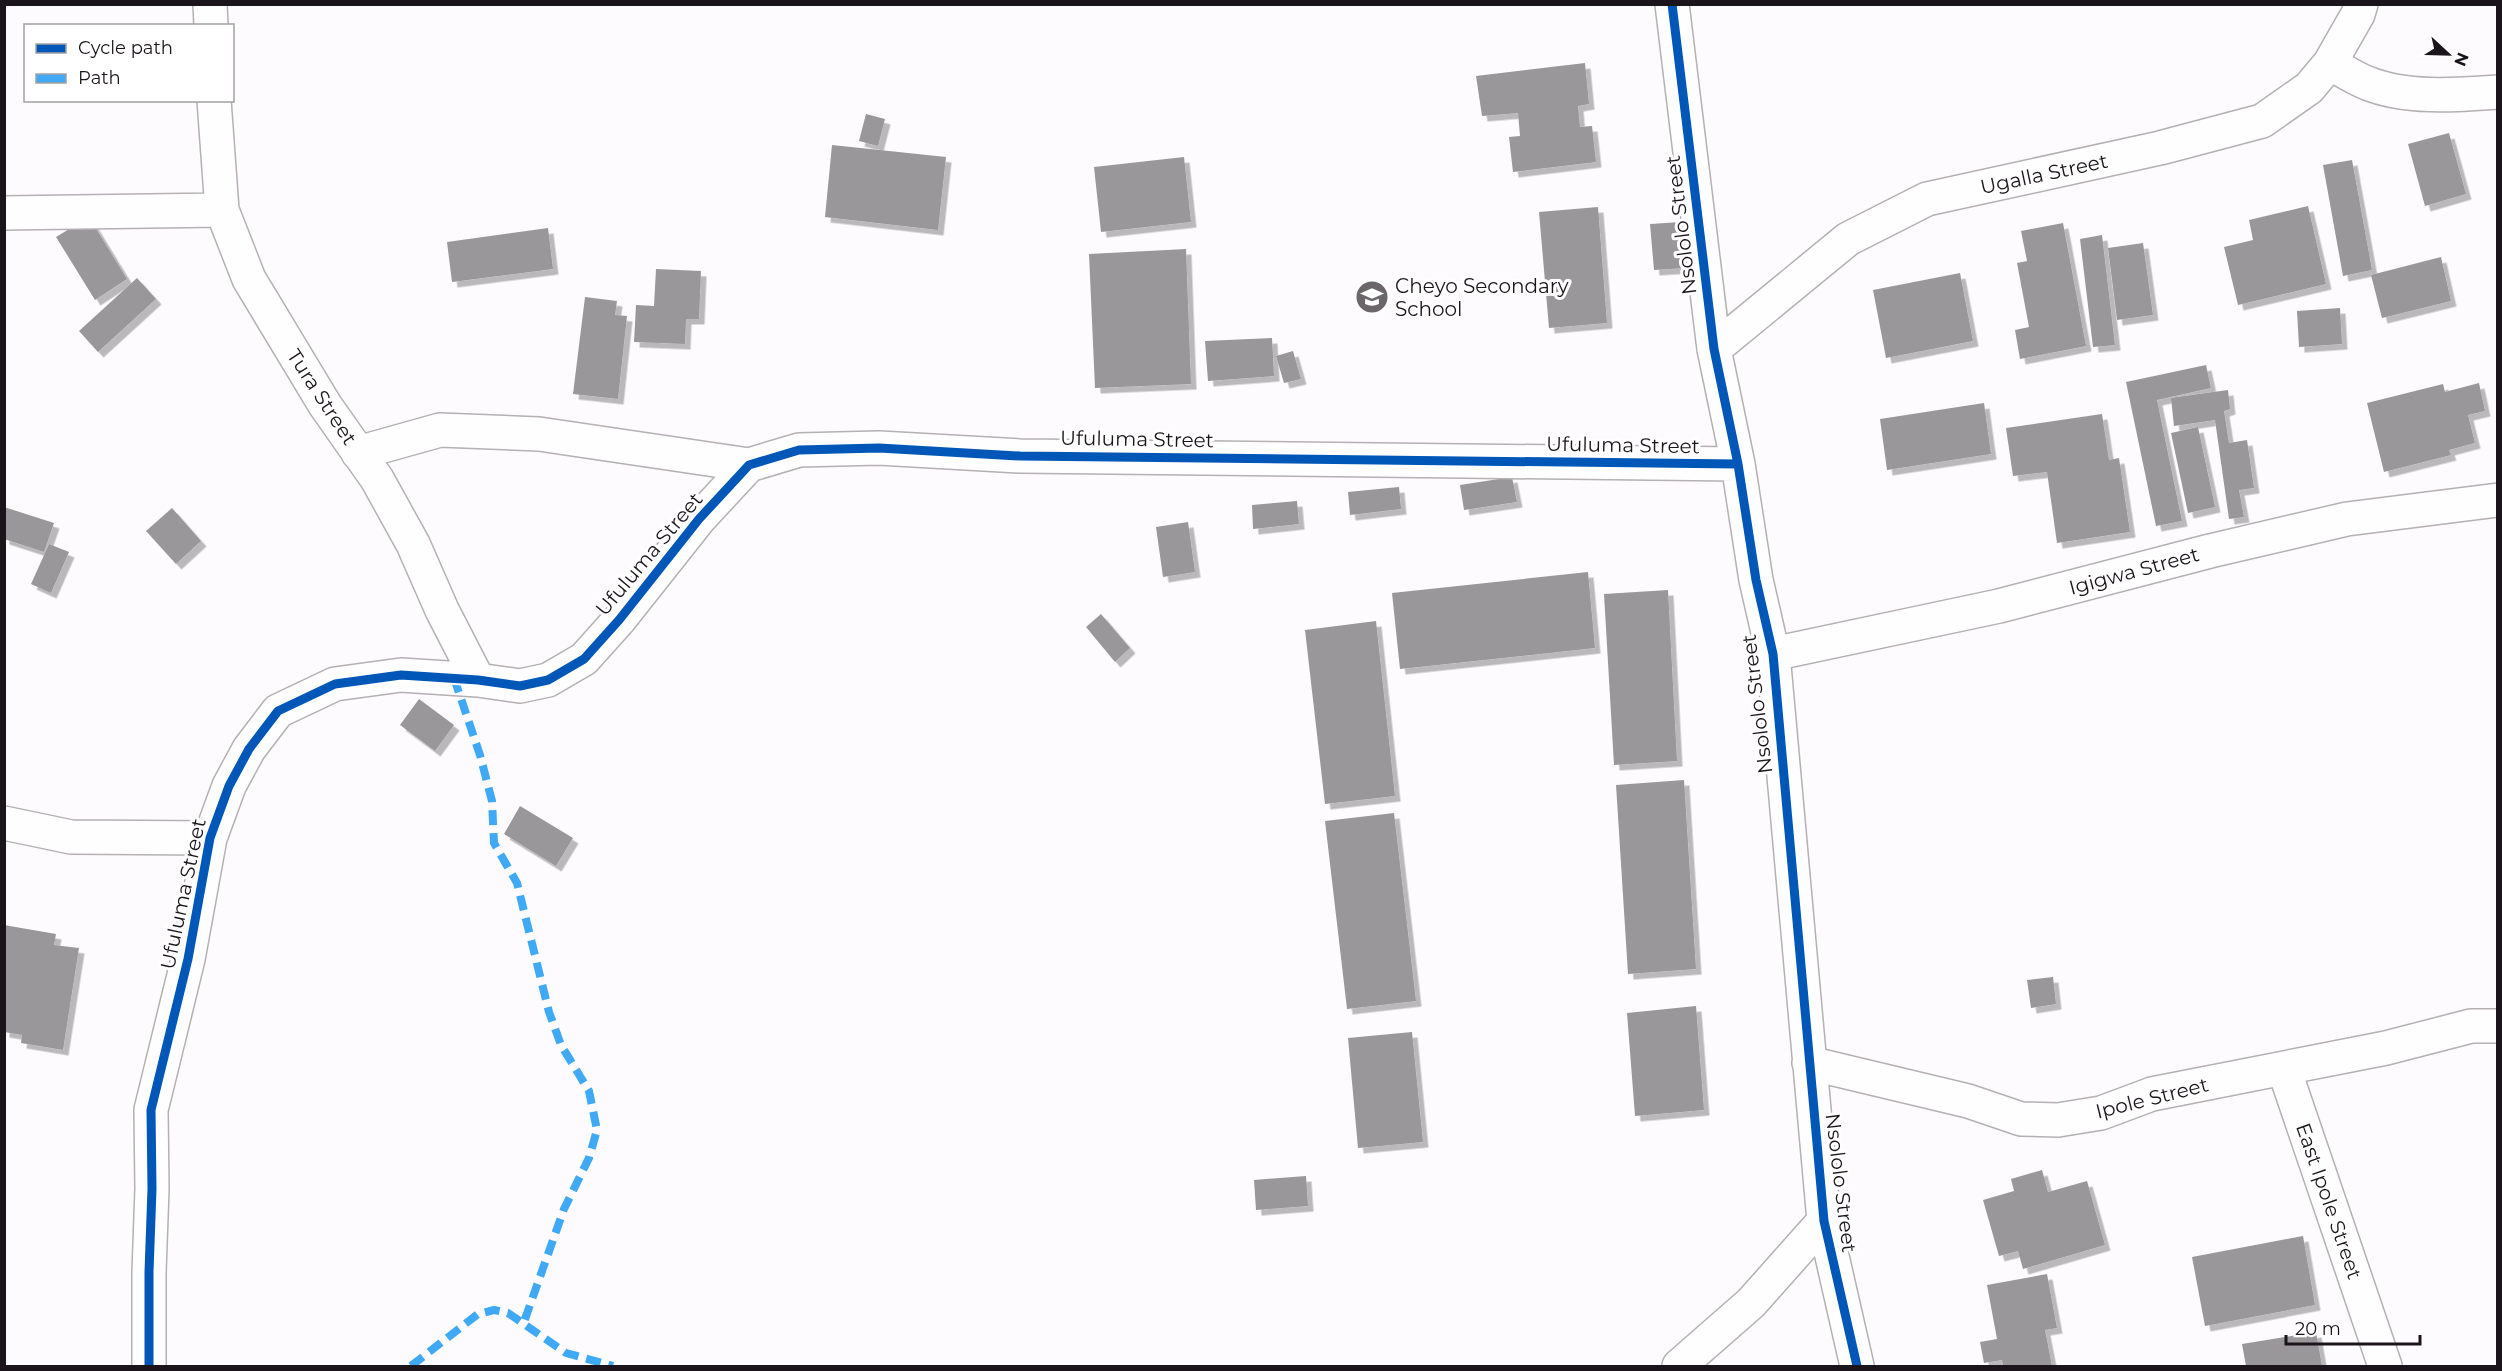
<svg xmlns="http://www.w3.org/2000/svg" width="2502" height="1371" font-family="Montserrat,sans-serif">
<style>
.building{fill:#9a979a;filter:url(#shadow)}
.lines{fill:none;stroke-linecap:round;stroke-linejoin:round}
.minor-casing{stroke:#b4b0b4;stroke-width:36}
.minor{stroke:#fffeff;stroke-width:33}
.quiet{stroke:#3fa9f5;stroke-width:8;stroke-dasharray:15 8;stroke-linecap:butt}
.cycleway-casing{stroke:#fff;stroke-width:13}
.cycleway{stroke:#0057b8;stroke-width:9}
.labels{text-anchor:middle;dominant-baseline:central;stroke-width:6;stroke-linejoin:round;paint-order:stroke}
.street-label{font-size:20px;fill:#1b151b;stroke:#fff}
.poi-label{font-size:20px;fill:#1b151b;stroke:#fff;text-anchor:start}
</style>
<defs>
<filter id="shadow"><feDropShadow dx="5.5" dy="5.5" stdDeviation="0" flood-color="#0004"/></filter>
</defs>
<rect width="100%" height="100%" fill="#fdfbfd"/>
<path class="building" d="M1585,63L1589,104L1578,106L1580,127L1592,126L1596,162L1513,172L1509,137L1520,136L1518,113L1482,116L1476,76Z
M866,114L885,119L878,146L859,141Z
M2449,133L2466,194L2425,206L2408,144Z
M832,145L946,157L938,230L825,217Z
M1184,157L1191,222L1101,232L1094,167Z
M2352,160L2372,270L2343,276L2323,165Z
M2308,206L2326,284L2238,305L2224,247L2253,240L2249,220Z
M1598,207L1607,323L1549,328L1539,212Z
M89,217L127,279L95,300L56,237Z
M1681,222L1685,268L1654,270L1650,224Z
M2063,223L2086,346L2020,359L2015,330L2029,327L2017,263L2027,261L2021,231Z
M548,228L553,269L452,282L447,242Z
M2102,235L2115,345L2093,347L2080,239Z
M2143,243L2153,315L2117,320L2108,248Z
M1186,249L1191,384L1095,388L1089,254Z
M2441,257L2451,301L2382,318L2371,275Z
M656,269L701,271L699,319H686L685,344L634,342L636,305L654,306Z
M1960,273L1973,341L1886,358L1873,290Z
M137,278L156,299L98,352L79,331Z
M585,297L617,301L615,315L627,316L618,399L573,394Z
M2340,308L2342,344L2299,347L2297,311Z
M1272,338L1274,376L1208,381L1205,341Z
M1293,351L1301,379L1284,383L1276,356Z
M2206,365L2211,388L2157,400L2182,521L2156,526L2126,382Z
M2479,383L2485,411L2468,415L2475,443L2449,450L2451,455L2384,472L2367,403L2443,384L2445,392Z
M2228,390L2230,409L2224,411L2229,443L2247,440L2254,488L2239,490L2244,517L2229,519L2215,420L2174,426L2171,398Z
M1984,403L1991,454L1887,470L1880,419Z
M2102,414L2109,460L2119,458L2130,532L2057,543L2047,472L2013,476L2006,428Z
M2198,427L2215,507L2188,513L2171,433Z
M1512,477L1517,502L1464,510L1460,485Z
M1399,487L1401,509L1350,515L1348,492Z
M1297,501L1299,524L1253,529L1252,505Z
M4,507L54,523L44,552L4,539Z
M172,508L201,541L176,564L146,531Z
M1188,522L1195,572L1163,577L1156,527Z
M49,544L69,552L51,593L31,584Z
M1588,572L1595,648L1400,669L1392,593Z
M1668,590L1677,761L1614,765L1604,594Z
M1101,614L1130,648L1115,662L1086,627Z
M1376,621L1395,796L1325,804L1305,630Z
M419,699L454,725L435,751L400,725Z
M1684,780L1696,969L1628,974L1616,785Z
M520,806L573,838L556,866L504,834Z
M1394,813L1416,1001L1347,1009L1325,821Z
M4,925L56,934L54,945L79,948L63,1050L21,1043L22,1035L4,1032Z
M2053,977L2056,1004L2031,1008L2027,980Z
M1696,1006L1704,1110L1635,1116L1627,1013Z
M1412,1032L1423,1142L1358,1148L1348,1038Z
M2042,1170L2048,1192L2087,1181L2105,1245L2023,1269L2018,1251L1999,1256L1983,1200L2014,1191L2011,1179Z
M1306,1176L1308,1206L1256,1210L1254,1180Z
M2303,1236L2315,1305L2205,1326L2192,1257Z
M2047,1274L2057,1328L2045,1330L2052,1366H2003L2002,1360L1984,1363L1980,1342L1997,1339L1987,1285Z
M2316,1332L2322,1366H2246L2242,1344Z"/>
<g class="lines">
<defs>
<path id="minor" d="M210,4L211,26
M1672,4L1714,349L1738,464L1756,580L1773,654L1824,1221L1857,1366
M2330,63C2342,70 2354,78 2367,83C2406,99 2456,95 2498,92
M214,100L222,210L249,279L325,405L377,479L413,544L442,610L478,680
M4,213L222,210
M1714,349L1848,239L1927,199L2160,148L2262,121L2309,88L2330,63L2358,14L2361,4
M358,453L440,430L539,434L749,465
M1773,654L1999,606L2210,551L2347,519L2498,500
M4,823L71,837L210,838
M1809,1063L1968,1101L2021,1119L2058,1120L2101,1113L2152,1094L2386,1048L2471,1026H2498
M2284,1069L2385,1366
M149,1366V1272L152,1189L151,1110L188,959L210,838L229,786L249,749L278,711L335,684L401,675L478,680L520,686L548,680L584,659L619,620L699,519L749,465L799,450L879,448L1020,456L1738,464
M1679,1366L1751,1303L1824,1221"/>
</defs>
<use href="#minor" class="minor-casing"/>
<use href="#minor" class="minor"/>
<path class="quiet" d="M454,678L480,755L492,801L494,843L517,883L549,1012L561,1045L589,1091L597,1130L589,1158L564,1209L524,1322
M411,1366L478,1314L494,1310L508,1313L566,1353L613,1366"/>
<defs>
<path id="cycleway" d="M1672,4L1714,349L1738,464L1756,580L1773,654L1824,1221L1857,1366
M149,1366V1272L152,1189L151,1110L188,959L210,838L229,786L249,749L278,711L335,684L401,675L478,680L520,686L548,680L584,659L619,620L699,519L749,465L799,450L879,448L1020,456L1738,464"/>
</defs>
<use href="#cycleway" class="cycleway-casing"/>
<use href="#cycleway" class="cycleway"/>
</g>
<defs>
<symbol id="school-disc" viewBox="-11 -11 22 22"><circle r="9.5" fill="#6a666a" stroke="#fff"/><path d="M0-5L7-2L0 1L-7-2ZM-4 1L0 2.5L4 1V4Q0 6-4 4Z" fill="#fff"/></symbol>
</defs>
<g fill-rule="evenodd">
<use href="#school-disc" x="1353" y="278" width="38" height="38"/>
</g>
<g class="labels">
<g class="street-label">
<text transform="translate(2044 174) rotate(-12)">Ugalla Street</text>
<text transform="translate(1681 225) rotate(-97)">Nsololo Street</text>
<text transform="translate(322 397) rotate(57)">Tura Street</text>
<text transform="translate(1137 439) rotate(1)">Ufuluma Street</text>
<text transform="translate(1623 445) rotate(1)">Ufuluma Street</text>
<text transform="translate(649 554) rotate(-50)">Ufuluma Street</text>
<text transform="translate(2134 571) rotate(-15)">Igigwa Street</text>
<text transform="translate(1757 704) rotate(-97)">Nsololo Street</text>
<text transform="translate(183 894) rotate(-78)">Ufuluma Street</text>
<text transform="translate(2152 1098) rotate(-14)">Ipole Street</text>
<text transform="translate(1841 1183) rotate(83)">Nsololo Street</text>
<text transform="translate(2329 1201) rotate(71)">East Ipole Street</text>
</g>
<g class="poi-label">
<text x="1395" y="286">Cheyo Secondary<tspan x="1395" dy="23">School</tspan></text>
</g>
</g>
<rect width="2502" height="1371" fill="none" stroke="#1b151b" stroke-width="12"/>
<rect x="24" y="24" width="210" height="78" fill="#ffffff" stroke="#a4a1a4" stroke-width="1.5"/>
<rect x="36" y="44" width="30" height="9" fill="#0057b8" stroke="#a4a1a4" stroke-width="1.5"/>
<text x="78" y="54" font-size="18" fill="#1b151b">Cycle path</text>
<rect x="36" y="74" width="30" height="9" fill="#3fa9f5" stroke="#a4a1a4" stroke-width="1.5"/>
<text x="78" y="84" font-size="18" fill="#1b151b">Path</text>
<g transform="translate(2448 54) rotate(112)" stroke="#ffffff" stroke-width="4.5" paint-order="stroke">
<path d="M0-4.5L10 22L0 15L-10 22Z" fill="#1b151b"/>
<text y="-9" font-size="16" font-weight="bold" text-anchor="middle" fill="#1b151b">N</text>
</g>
<path d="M2286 1335v9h134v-9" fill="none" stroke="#1b151b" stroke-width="3"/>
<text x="2295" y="1335" font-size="18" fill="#1b151b" stroke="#ffffff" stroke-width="4.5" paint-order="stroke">20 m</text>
</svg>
